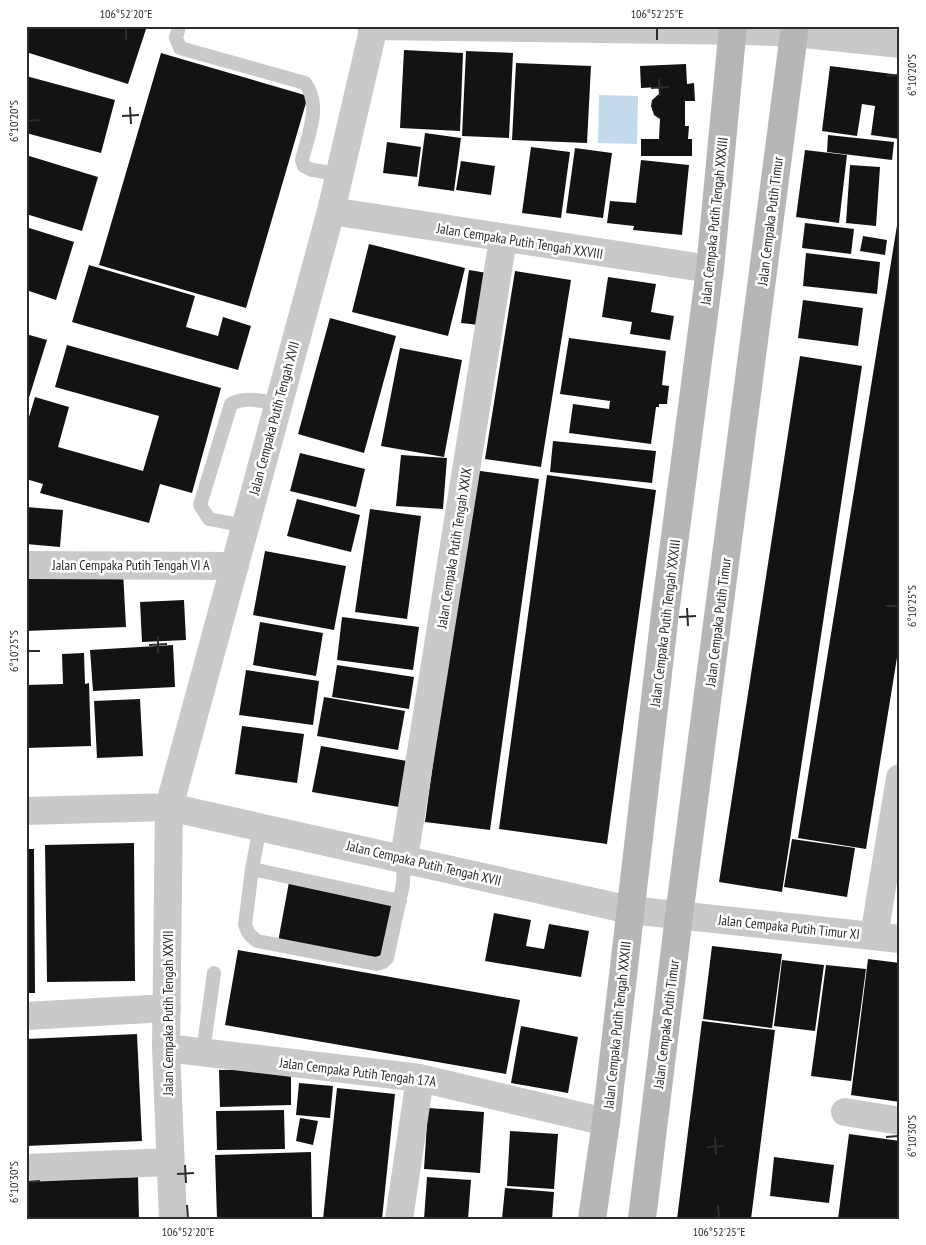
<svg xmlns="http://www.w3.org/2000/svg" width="926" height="1245" font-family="'PT Sans Narrow',sans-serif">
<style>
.water{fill:#c1dbed}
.building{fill:#131313}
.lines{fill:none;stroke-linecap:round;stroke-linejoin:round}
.lane{stroke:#c9c9c9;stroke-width:14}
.street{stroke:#c9c9c9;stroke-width:28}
.secondary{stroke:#b6b6b6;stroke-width:28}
.ticks{fill:none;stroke:#2c2c2c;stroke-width:2}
.labels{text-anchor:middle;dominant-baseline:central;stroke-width:5;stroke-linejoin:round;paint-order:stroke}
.street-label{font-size:14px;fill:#2c2c2c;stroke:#fff}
.neatline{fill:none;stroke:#2c2c2c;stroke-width:2}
.ticks-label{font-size:12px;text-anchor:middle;fill:#2c2c2c}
</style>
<rect width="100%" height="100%" fill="#fff"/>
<path class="water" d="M599,95L638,96L637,144L598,143Z"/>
<path class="building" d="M26,26H147L128,84L26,52Z
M404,50L463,53L460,131L400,128Z
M466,51L513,53L509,138L462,136Z
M161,53L308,96L246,308L99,265Z
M516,63L591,66L587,143L512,140Z
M686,64L687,84L694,83L695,101H685V126H689L688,139H692V156H641V139H659L660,119L654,115L651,106L652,100L659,94V87L641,88L640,66Z
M830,66L900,75V139L871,135L875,106L862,104L857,136L822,131Z
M26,76L115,100L101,153L26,133Z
M425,133L461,138L454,191L418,186Z
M828,135L894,142L892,160L827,152Z
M387,142L421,147L417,177L383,173Z
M531,147L570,152L561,218L522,213Z
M575,148L612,153L603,218L566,213Z
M805,150L847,155L839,223L796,217Z
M26,155L98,177L82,231L26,214Z
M641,160L689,165L682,235L633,230L634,226L607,223L610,201L636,203Z
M461,161L495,166L491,195L456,190Z
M850,165L880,167L876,226L846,223Z
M899,213L900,639L866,849L798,838Z
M805,223L854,229L851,254L802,248Z
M26,227L74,242L56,300L26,290Z
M863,236L887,240L885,255L860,251Z
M369,244L465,268L448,336L352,312Z
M806,253L880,262L877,294L803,286Z
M89,265L195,296L186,327L218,336L223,317L251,326L238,370L72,322Z
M469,270L487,273L479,325L461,323Z
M515,271L571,280L541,467L485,459Z
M608,277L656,284L651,312L674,316L670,340L630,334L632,322L602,317Z
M803,300L863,308L858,346L798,338Z
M330,318L396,336L364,453L298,434Z
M26,334L47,340L27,404H26Z
M569,338L666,351L662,385L669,386L667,404H659V407H656L651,444L569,433L573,404L609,409L610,401L560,394Z
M67,345L221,388L192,493L160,484L149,523L40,493L43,484L26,479V427L35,397L69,407L58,447L143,471L159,416L55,387Z
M400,348L462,360L444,457L381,446Z
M800,356L862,366L782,892L719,882Z
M553,441L656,451L652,483L550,472Z
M300,453L365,469L356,507L290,491Z
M401,455L447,458L443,509L396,506Z
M473,470L539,479L490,830L425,822Z
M547,475L656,490L607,844L499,829Z
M297,499L360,515L351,552L287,536Z
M26,507L63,510L60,547L26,544Z
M370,509L421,516L407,619L355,612Z
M265,551L346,566L334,630L253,615Z
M123,571L126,627L26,631V576Z
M184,600L186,640L142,642L140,602Z
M342,617L419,627L413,670L337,660Z
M260,622L323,633L316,676L253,665Z
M173,645L175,687L93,691L90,650Z
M84,653L85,684L89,683L91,746L26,748V685L63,684L62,654Z
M337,665L414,677L409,709L332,697Z
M246,670L319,681L313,725L239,715Z
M324,697L405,711L398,750L317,736Z
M140,699L143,756L97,758L94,701Z
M242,726L304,734L297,783L235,774Z
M321,746L407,761L399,807L312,792Z
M792,839L855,848L847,897L784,887Z
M134,843L135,981L47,982L45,845Z
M26,849H34L35,993H26Z
M289,882L393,900L382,960L278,942Z
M494,913L531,920L526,946L544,949L549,924L589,931L581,977L485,961Z
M712,946L782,954L772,1028L703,1019Z
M238,950L520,1000L506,1074L225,1025Z
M868,959L900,963V1102L851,1095Z
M782,960L824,965L815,1031L774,1026Z
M826,965L866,969L851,1081L811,1076Z
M702,1021L775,1030L751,1219H677Z
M521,1026L578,1037L568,1093L511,1083Z
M137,1034L142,1141L26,1146V1039Z
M291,1069V1105L220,1107L219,1070Z
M299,1083L333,1086L330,1118L296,1115Z
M337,1088L395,1094L382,1219H323Z
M428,1108L484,1112L480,1173L424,1169Z
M284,1110L285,1149L217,1150L216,1111Z
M300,1118L318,1121L313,1145L296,1141Z
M510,1131L558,1134L554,1189L507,1186Z
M849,1134L900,1141V1219H838Z
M311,1152L312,1219H217L215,1155Z
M774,1157L834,1165L829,1203L770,1196Z
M138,1177L139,1219H26V1181Z
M427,1177L471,1180L468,1219H424Z
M505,1188L554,1192L552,1219H502Z"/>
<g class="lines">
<path class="lane" d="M179,26L176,38L180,48L305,83C322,105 308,135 302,160L304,166L312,170L339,174
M245,526L209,519L200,505L231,404C246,396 262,401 278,404
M260,827L252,869L245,925L249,934L257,941L376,964L383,962L387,958L403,884L404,858
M252,869L400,901
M203,1052L214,973"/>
<path class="street" d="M371,26L748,31L795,33L900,44
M331,211L710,269
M26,565L235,566
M26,811L169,807L630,910L900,939
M404,858L503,239
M874,936L900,778
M26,1016L167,1008
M166,1048L420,1078L606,1122
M845,1112L900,1121
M26,1168L170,1162
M173,1219L166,1048L169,807L331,211L374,26
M399,1219L420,1078"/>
<path class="secondary" d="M592,1219L606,1122L665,613L710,269L733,26
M642,1219L679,916L795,26"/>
</g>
<path class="ticks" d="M126,28V40M657,28V40M886,76L898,75M659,79L660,96M651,88L669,87M130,107L131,124M122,116L139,115M28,121L40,120M886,606H898M687,608L688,626M679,617L696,616M158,636V653M149,645L167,644M28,651H40M715,1137L716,1155M886,1137L898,1136M707,1147L724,1146M185,1165L186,1183M177,1174L194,1173M28,1182L40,1181M187,1205L188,1218M718,1205L719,1218"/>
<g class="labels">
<g class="street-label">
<text transform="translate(714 221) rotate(-84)">Jalan Cempaka Putih Tengah XXXIII</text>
<text transform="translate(770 221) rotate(-83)">Jalan Cempaka Putih Timur</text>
<text transform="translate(520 241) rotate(9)">Jalan Cempaka Putih Tengah XXVIII</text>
<text transform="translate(274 418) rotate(-75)">Jalan Cempaka Putih Tengah XVII</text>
<text transform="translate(454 548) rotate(-81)">Jalan Cempaka Putih Tengah XXIX</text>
<text x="131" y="565">Jalan Cempaka Putih Tengah VI A</text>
<text transform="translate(718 622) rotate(-83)">Jalan Cempaka Putih Timur</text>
<text transform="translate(665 623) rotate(-83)">Jalan Cempaka Putih Tengah XXXIII</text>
<text transform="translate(424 863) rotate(13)">Jalan Cempaka Putih Tengah XVII</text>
<text transform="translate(789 927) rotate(6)">Jalan Cempaka Putih Timur XI</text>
<text transform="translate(168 1013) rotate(-90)">Jalan Cempaka Putih Tengah XXVII</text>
<text transform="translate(666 1024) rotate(-83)">Jalan Cempaka Putih Timur</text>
<text transform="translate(617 1025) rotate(-84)">Jalan Cempaka Putih Tengah XXXIII</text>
<text transform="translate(358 1072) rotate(7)">Jalan Cempaka Putih Tengah 17A</text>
</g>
</g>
<rect width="926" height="1245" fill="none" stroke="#ffffff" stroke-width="55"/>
<rect x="28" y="28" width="870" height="1190" class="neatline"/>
<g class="ticks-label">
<text x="126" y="18">106°52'20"E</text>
<text x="657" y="18">106°52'25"E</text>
<text transform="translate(912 75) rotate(-90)" y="4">6°10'20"S</text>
<text transform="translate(14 121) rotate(-90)" y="4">6°10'20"S</text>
<text transform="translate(912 606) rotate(-90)" y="4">6°10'25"S</text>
<text transform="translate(14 651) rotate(-90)" y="4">6°10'25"S</text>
<text transform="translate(912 1136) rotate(-90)" y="4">6°10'30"S</text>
<text transform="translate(14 1182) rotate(-90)" y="4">6°10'30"S</text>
<text x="188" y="1236">106°52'20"E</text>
<text x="719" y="1236">106°52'25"E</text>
</g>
</svg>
